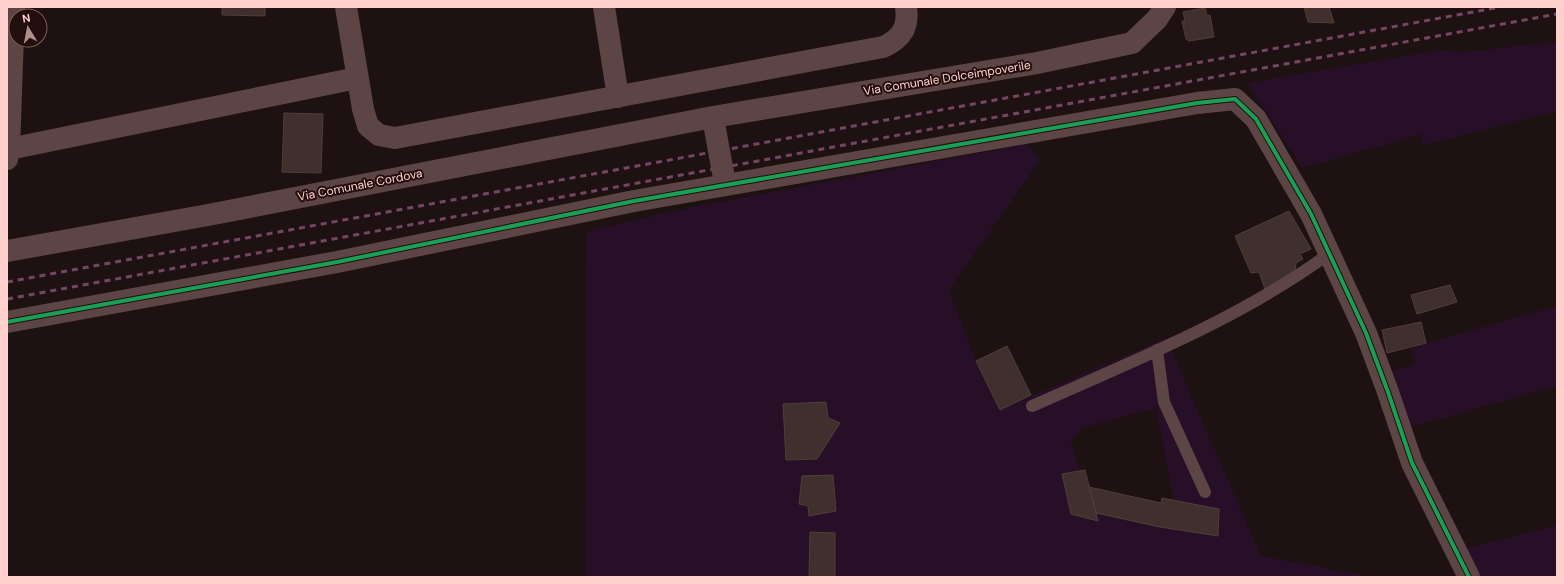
<svg xmlns="http://www.w3.org/2000/svg" width="1564" height="584" font-family="'DM Sans',sans-serif">
<style>
.green{fill:#280f28;fill-rule:evenodd}
.building{fill:#3f302e;stroke:#523d3a}
.lines{fill:none;stroke-linecap:round;stroke-linejoin:round}
.service{stroke:#5e4545;stroke-width:12}
.minor{stroke:#5e4545;stroke-width:22}
.rail{stroke:#744662;stroke-width:3;stroke-dasharray:6 5;stroke-linecap:butt}
.minor-bridge{stroke:#5e4545;stroke-width:22}
.cycleway-casing{stroke:#220e0c;stroke-width:6}
.cycleway{stroke:#1a9f57;stroke-width:4}
.labels{text-anchor:middle;dominant-baseline:central;stroke-width:4;stroke-linejoin:round;paint-order:stroke}
.street-label{font-size:12px;fill:#ffd0cc;stroke:#220e0c}
</style>
<rect width="100%" height="100%" fill="#1d1211"/>
<path class="green" d="M1557,42V111L1423,145L1421,134L1303,168L1247,83L1440,50L1461,52Z
M1027,144L1040,160L949,290L976,361L1000,410L1166,338L1261,556L1372,577H585L587,231L698,206ZM1156,408L1174,500L1219,509L1218,536L1160,527L1096,513L1097,521L1071,514L1080,471L1071,442L1082,428Z
M1557,306V386L1407,428L1389,372L1415,364L1410,348Z
M1557,525V577H1469L1456,551Z"/>
<path class="building" d="M222,7H265V16L222,15Z
M1304,7H1329L1334,23L1308,22Z
M1205,8L1207,16L1210,15L1214,37L1189,41L1186,39L1182,21H1185L1183,12Z
M284,113L323,114L321,173L282,172Z
M1289,211L1311,249L1300,254L1303,259L1296,263L1295,273L1265,289L1259,272L1251,273L1235,236Z
M1450,285L1457,302L1417,314L1411,295Z
M1421,322L1426,343L1387,353L1382,330Z
M1007,346L1031,395L1000,410L976,361Z
M826,402L828,418L840,423L817,459L786,460L783,404Z
M1085,470L1096,513L1098,521L1071,514L1062,474Z
M833,475L836,511L809,516L808,506L799,504L802,476Z
M1089,487L1161,503L1162,498L1219,509L1218,536L1160,527L1096,513Z
M810,532L835,533V577H809Z"/>
<g class="lines">
<path class="service" d="M1157,350L1164,402L1205,492
M1032,406C1133,361 1240,319 1330,253"/>
<path class="minor" d="M346,7L363,109L368,126L379,135L395,138L883,47C901,39 909,28 906,7
M604,7L618,97
M9,149L357,78
M7,159L9,149L14,7
M7,251L208,215L713,117L1037,63L1132,43L1157,19L1165,7
M7,322L337,262L634,201L1197,103L1235,99L1256,119L1311,214L1366,333L1388,392L1412,463L1469,577"/>
<path class="rail" d="M7,282L1500,7
M7,299L1557,14"/>
<path class="minor-bridge" d="M715,129L724,178"/>
<defs>
<path id="cycleway" d="M7,322L337,262L634,201L1197,103L1235,99L1256,119L1311,214L1366,333L1388,392L1412,463L1469,577"/>
</defs>
<use href="#cycleway" class="cycleway-casing"/>
<use href="#cycleway" class="cycleway"/>
</g>
<g class="labels">
<g class="street-label">
<text transform="translate(947 78) rotate(-9)">Via Comunale Dolceimpoverile</text>
<text transform="translate(360 185) rotate(-11)">Via Comunale Cordova</text>
</g>
</g>
<rect width="1564" height="584" fill="none" stroke="#ffd0cc" stroke-width="16"/>
<g transform="translate(28 28) rotate(350)"><circle r="19" fill="#220e0c" stroke="#7a5c59"/>
<path d="M0-3L7 15L0 10L-7 15Z" fill="#b08e8b"/>
<text y="-6" font-size="11" font-weight="bold" text-anchor="middle" fill="#ffd0cc">N</text>
</g>
</svg>
